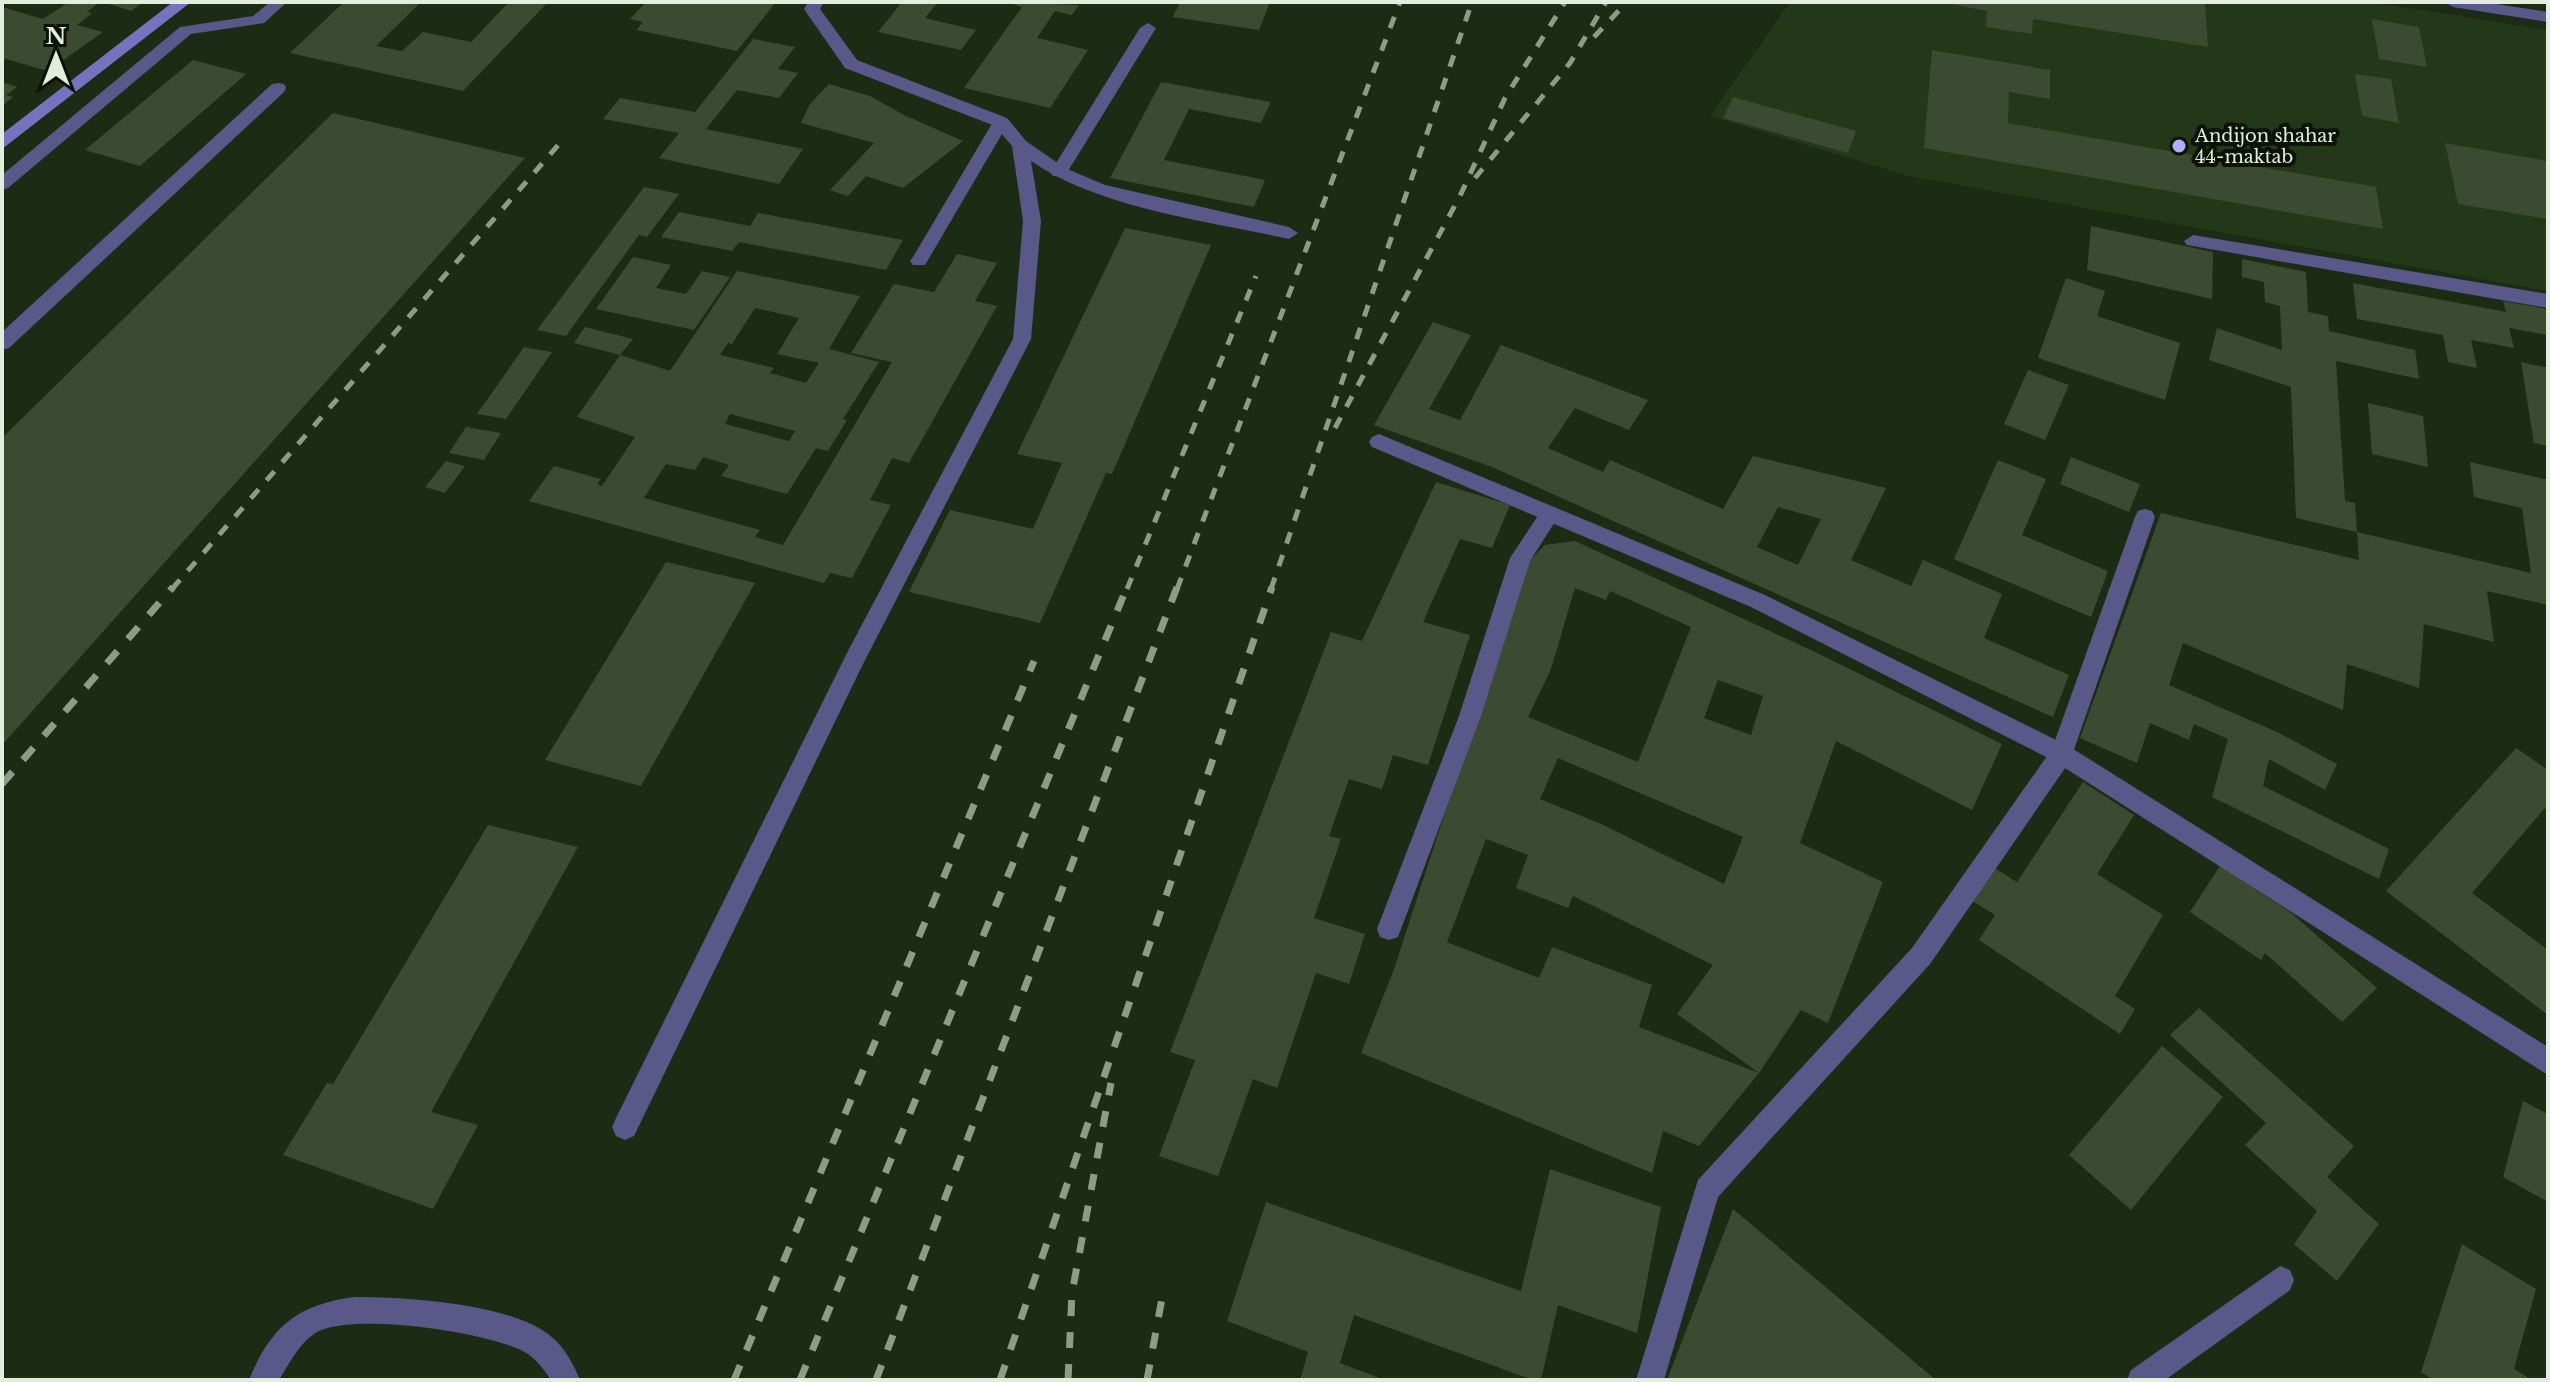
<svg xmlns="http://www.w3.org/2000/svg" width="2550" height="1382" font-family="'Libre Baskerville',serif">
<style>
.built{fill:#233719}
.building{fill:#3a4b31;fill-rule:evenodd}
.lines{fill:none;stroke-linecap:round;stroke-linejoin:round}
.service{fill:#5a5889;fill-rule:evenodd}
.minor{fill:#5a5889;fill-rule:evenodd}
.secondary{fill:#7772c0;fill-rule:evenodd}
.rail-far1{stroke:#8e9b87;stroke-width:5;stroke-dasharray:12 12;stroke-linecap:butt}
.rail{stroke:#8e9b87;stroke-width:7;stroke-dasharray:16 16;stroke-linecap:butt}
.poi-dot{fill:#b0aefa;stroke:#0b1208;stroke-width:3}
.labels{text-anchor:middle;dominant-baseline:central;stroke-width:8;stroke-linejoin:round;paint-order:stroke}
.far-poi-label{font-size:18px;fill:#e2eddd;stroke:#0b1208;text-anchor:start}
</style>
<rect width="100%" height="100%" fill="#1c2c14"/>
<path class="built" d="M1790,2H2370L2548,30V291L1909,176L1710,116Z"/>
<path class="building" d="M69,2H100L87,12L92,13L77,25L103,32L48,71L2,58V7L43,19Z
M103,2H143L131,11Z
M344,2H421L376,46L402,51L423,32L471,42L509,2H548L463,91L290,53Z
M646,2H776L737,51L637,30L643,22L630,19Z
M902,2H938L925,18L976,30L961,50L878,32Z
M1007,2L1079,5L1072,15L1055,11L1037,38L1088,50L1050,108L964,88L1022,7Z
M1180,2H1270L1259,30L1173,17Z
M1940,2H2205L2208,47L2033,19L2032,34L1986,27L1987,11Z
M2372,19L2419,27L2427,67L2379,59Z
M753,39L795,47L778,69L798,73L779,98L737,90L706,129L803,149L779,184L659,158L679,133L603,119L620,98L695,112Z
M1932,50L2050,70V99L2009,92L2008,123L2376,187L2383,229L1924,148Z
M193,60L246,74L140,166L85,150Z
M2355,74L2391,79L2399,123L2362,116Z
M2,82L17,87L6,95L13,97L2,106Z
M1161,82L1271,102L1261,123L1189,109L1164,160L1265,180L1254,207L1110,178Z
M829,84L870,96L904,115L963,141L903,188L866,176L848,196L830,190L874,143L801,123L810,104Z
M1733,97L1856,131L1848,153L1723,118Z
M333,113L525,158L2,745V438Z
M2445,143L2548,161V219L2458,204Z
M644,187L679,194L647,237L639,235L566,336L537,330Z
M679,212L750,226L758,213L903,240L886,270L739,242L732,251L661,237Z
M2091,226L2213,252L2212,299L2087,270Z
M1125,228L1211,245L1112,474L1106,473L1040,623L909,592L950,510L1033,529L1062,463L1017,454Z
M957,254L997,263L975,301L997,306L909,463L892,458L870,500L891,505L852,578L830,573L824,583L529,501L554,466L601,479L597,484L602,486L635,437L577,417L620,355L670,371L737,271L860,296L829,349L879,362L843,419L847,420L828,451L816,448L787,494L721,476L729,465L703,457L695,470L666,464L644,498L760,530L755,537L783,545L892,362L851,353L894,284L934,292ZM755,308L799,318L777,354L819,363L806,383L770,373L774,368L720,355L728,343L732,344ZM730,414L795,431L789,441L725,424Z
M633,257L671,265L656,288L686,294L702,271L730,277L694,330L596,309Z
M2242,259L2306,272L2308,312L2328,316L2329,331L2415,350L2419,379L2336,361L2345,501L2355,503L2357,532L2531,573L2522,508L2474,497L2470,462L2548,480V605L2487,591L2494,642L2424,624L2419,688L2347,664L2343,710L2183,643L2169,685L2277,732L2337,764L2325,790L2269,759L2263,786L2389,849L2379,879L2212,797L2228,739L2194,724L2189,740L2150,723L2137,763L2080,738L2161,513L2359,560L2357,532L2296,518L2291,387L2209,360L2217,328L2282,350L2280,306L2265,302L2264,282L2242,277Z
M2066,278L2105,291L2097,316L2180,343L2165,400L2038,358Z
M2353,283L2506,312L2503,301L2548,309V335L2509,328L2514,348L2471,340L2477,368L2448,362L2443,335L2357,319Z
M1433,322L1471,335L1429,409L1460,420L1501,345L1648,400L1629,430L1575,408L1548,448L1603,472L1610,460L1723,509L1753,456L1886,488L1851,560L1911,586L1923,560L2002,594L1984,638L2069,675L2053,717L1492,467L1374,425ZM1778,507L1821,519L1798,565L1757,547Z
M585,327L633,339L620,355L574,343Z
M524,347L552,352L506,419L477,414Z
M2521,362L2548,368V446L2534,443Z
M2028,370L2069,385L2045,440L2004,424Z
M2368,403L2423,416L2428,467L2372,454Z
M466,427L501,433L484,460L449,453Z
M2071,457L2140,484L2129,512L2060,484Z
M1998,460L2046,479L2022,535L2108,571L2091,617L1954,559Z
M446,461L465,466L445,493L425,487Z
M1436,482L1510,505L1492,548L1460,539L1423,622L1470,635L1428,765L1393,755L1382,789L1349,779L1329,836L1341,839L1314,918L1365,934L1349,984L1316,973L1277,1088L1253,1079L1218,1176L1159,1156L1195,1060L1170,1052L1331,632L1362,641Z
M1575,541L1813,651L2002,744L1972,810L1836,741L1800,843L1883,882L1828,1023L1801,1010L1759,1073L1677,1014L1713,965L1573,896L1568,908L1516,888L1528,855L1486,839L1447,942L1539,978L1552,947L1652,985L1639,1027L1759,1073L1699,1146L1663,1131L1652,1173L1361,1053L1394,969L1526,564L1545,545ZM1575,588L1606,600L1610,591L1691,627L1638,762L1528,717L1551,669ZM1718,680L1763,696L1751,735L1704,718ZM1558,758L1743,837L1724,884L1601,824L1540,799Z
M666,562L755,583L641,786L545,760Z
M2516,748L2548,770V810L2545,808L2472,893L2548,950V1015L2386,891Z
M2083,782L2134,815L2097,874L2163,915L2115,996L2135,1009L2120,1034L1979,940L1995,915L1966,897L1988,864L2017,882Z
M488,825L578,847L431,1112L478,1125L433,1209L283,1155L327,1083L333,1084Z
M2220,866L2290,912L2377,988L2342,1022L2265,953L2261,960L2190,912Z
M2199,1008L2354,1146L2327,1177L2379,1224L2337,1281L2294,1244L2317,1211L2245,1145L2266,1123L2170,1035Z
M2162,1046L2223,1097L2131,1210L2069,1155Z
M2523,1101L2548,1114V1202L2503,1177Z
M1550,1169L1661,1207L1637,1333L1558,1305L1541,1380H1533L1354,1315L1340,1363L1385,1380H1300L1308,1352L1227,1321L1266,1202L1521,1291Z
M1733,1209L1936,1380H1667Z
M2462,1244L2536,1289L2514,1369L2532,1380H2433L2421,1372Z"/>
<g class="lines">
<path class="service" d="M270,2H287L264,23L191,34L8,188L2,190V175L180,27L253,16Z
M2445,2H2483L2548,12V22L2453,7Z
M1148,23L1156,28L1065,176H1053L1050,172L1053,168L1140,28Z
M278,83L284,84L286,88L284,92L9,348L2,350V332L272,84Z
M1001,117L1009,122L925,265H913L910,261L913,257L993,122Z
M1550,506L1557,508L1560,514L1530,561L1481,716L1401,929L1398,937L1389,940L1380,937L1377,929L1459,716L1510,558L1543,508Z
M2145,509L2152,511L2155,517L2070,761L1930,964L1718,1197L1664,1380H1636L1698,1180L1912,948L2052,749L2135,517L2138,511Z
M2280,1266L2290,1270L2294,1280L2290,1290L2165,1380H2127L2131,1370Z
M354,1297C405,1297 507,1303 548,1334C564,1346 573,1363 580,1380H551C543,1368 534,1356 521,1350C483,1332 355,1312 317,1332C300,1342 289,1364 279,1380H249C271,1326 297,1305 354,1297Z"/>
<path class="minor" d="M808,2H824L820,9L857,60L1007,118L1026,141L1065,168L1105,185L1289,227L1298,233L1289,239C1208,221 1098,208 1031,161L1041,221L1031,339L864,662L634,1136L625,1140L616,1136L612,1127L616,1118L848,651L1013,339L1023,221L1012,146L995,126L845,68L804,9Z
M2193,235L2548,294V308L2187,245L2184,241Z
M1379,434L1765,595L2070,747L2548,1047V1075L2054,761L1751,607L1372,447L1369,442L1372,437Z"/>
<path class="secondary" d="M173,2H191L2,149V134Z"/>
<path class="rail-far1" d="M1594,37L1627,2
M1475,178L1570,63L1606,2
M1335,428L1460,196L1505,98L1565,2
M172,589L560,143
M1127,589L1256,276
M1177,589L1400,2
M1271,589L1472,2"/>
<path class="rail" d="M2,784L173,587
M734,1380L1034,661
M800,1380L1127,587
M876,1380L1177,587
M1000,1380L1272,587
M1068,1380L1072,1293L1111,1083
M1147,1380L1162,1298"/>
</g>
<circle class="poi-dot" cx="2179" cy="146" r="8"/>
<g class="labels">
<g class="far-poi-label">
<text x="2195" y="136">Andijon shahar<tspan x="2195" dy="21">44-maktab</tspan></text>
</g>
</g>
<rect width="2550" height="1382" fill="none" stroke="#e2eddd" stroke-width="8"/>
<g transform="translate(56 56)" stroke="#0b1208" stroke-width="6" paint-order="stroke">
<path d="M0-6L14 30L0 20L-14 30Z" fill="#e2eddd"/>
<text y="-12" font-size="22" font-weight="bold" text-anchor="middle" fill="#e2eddd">N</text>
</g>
</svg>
